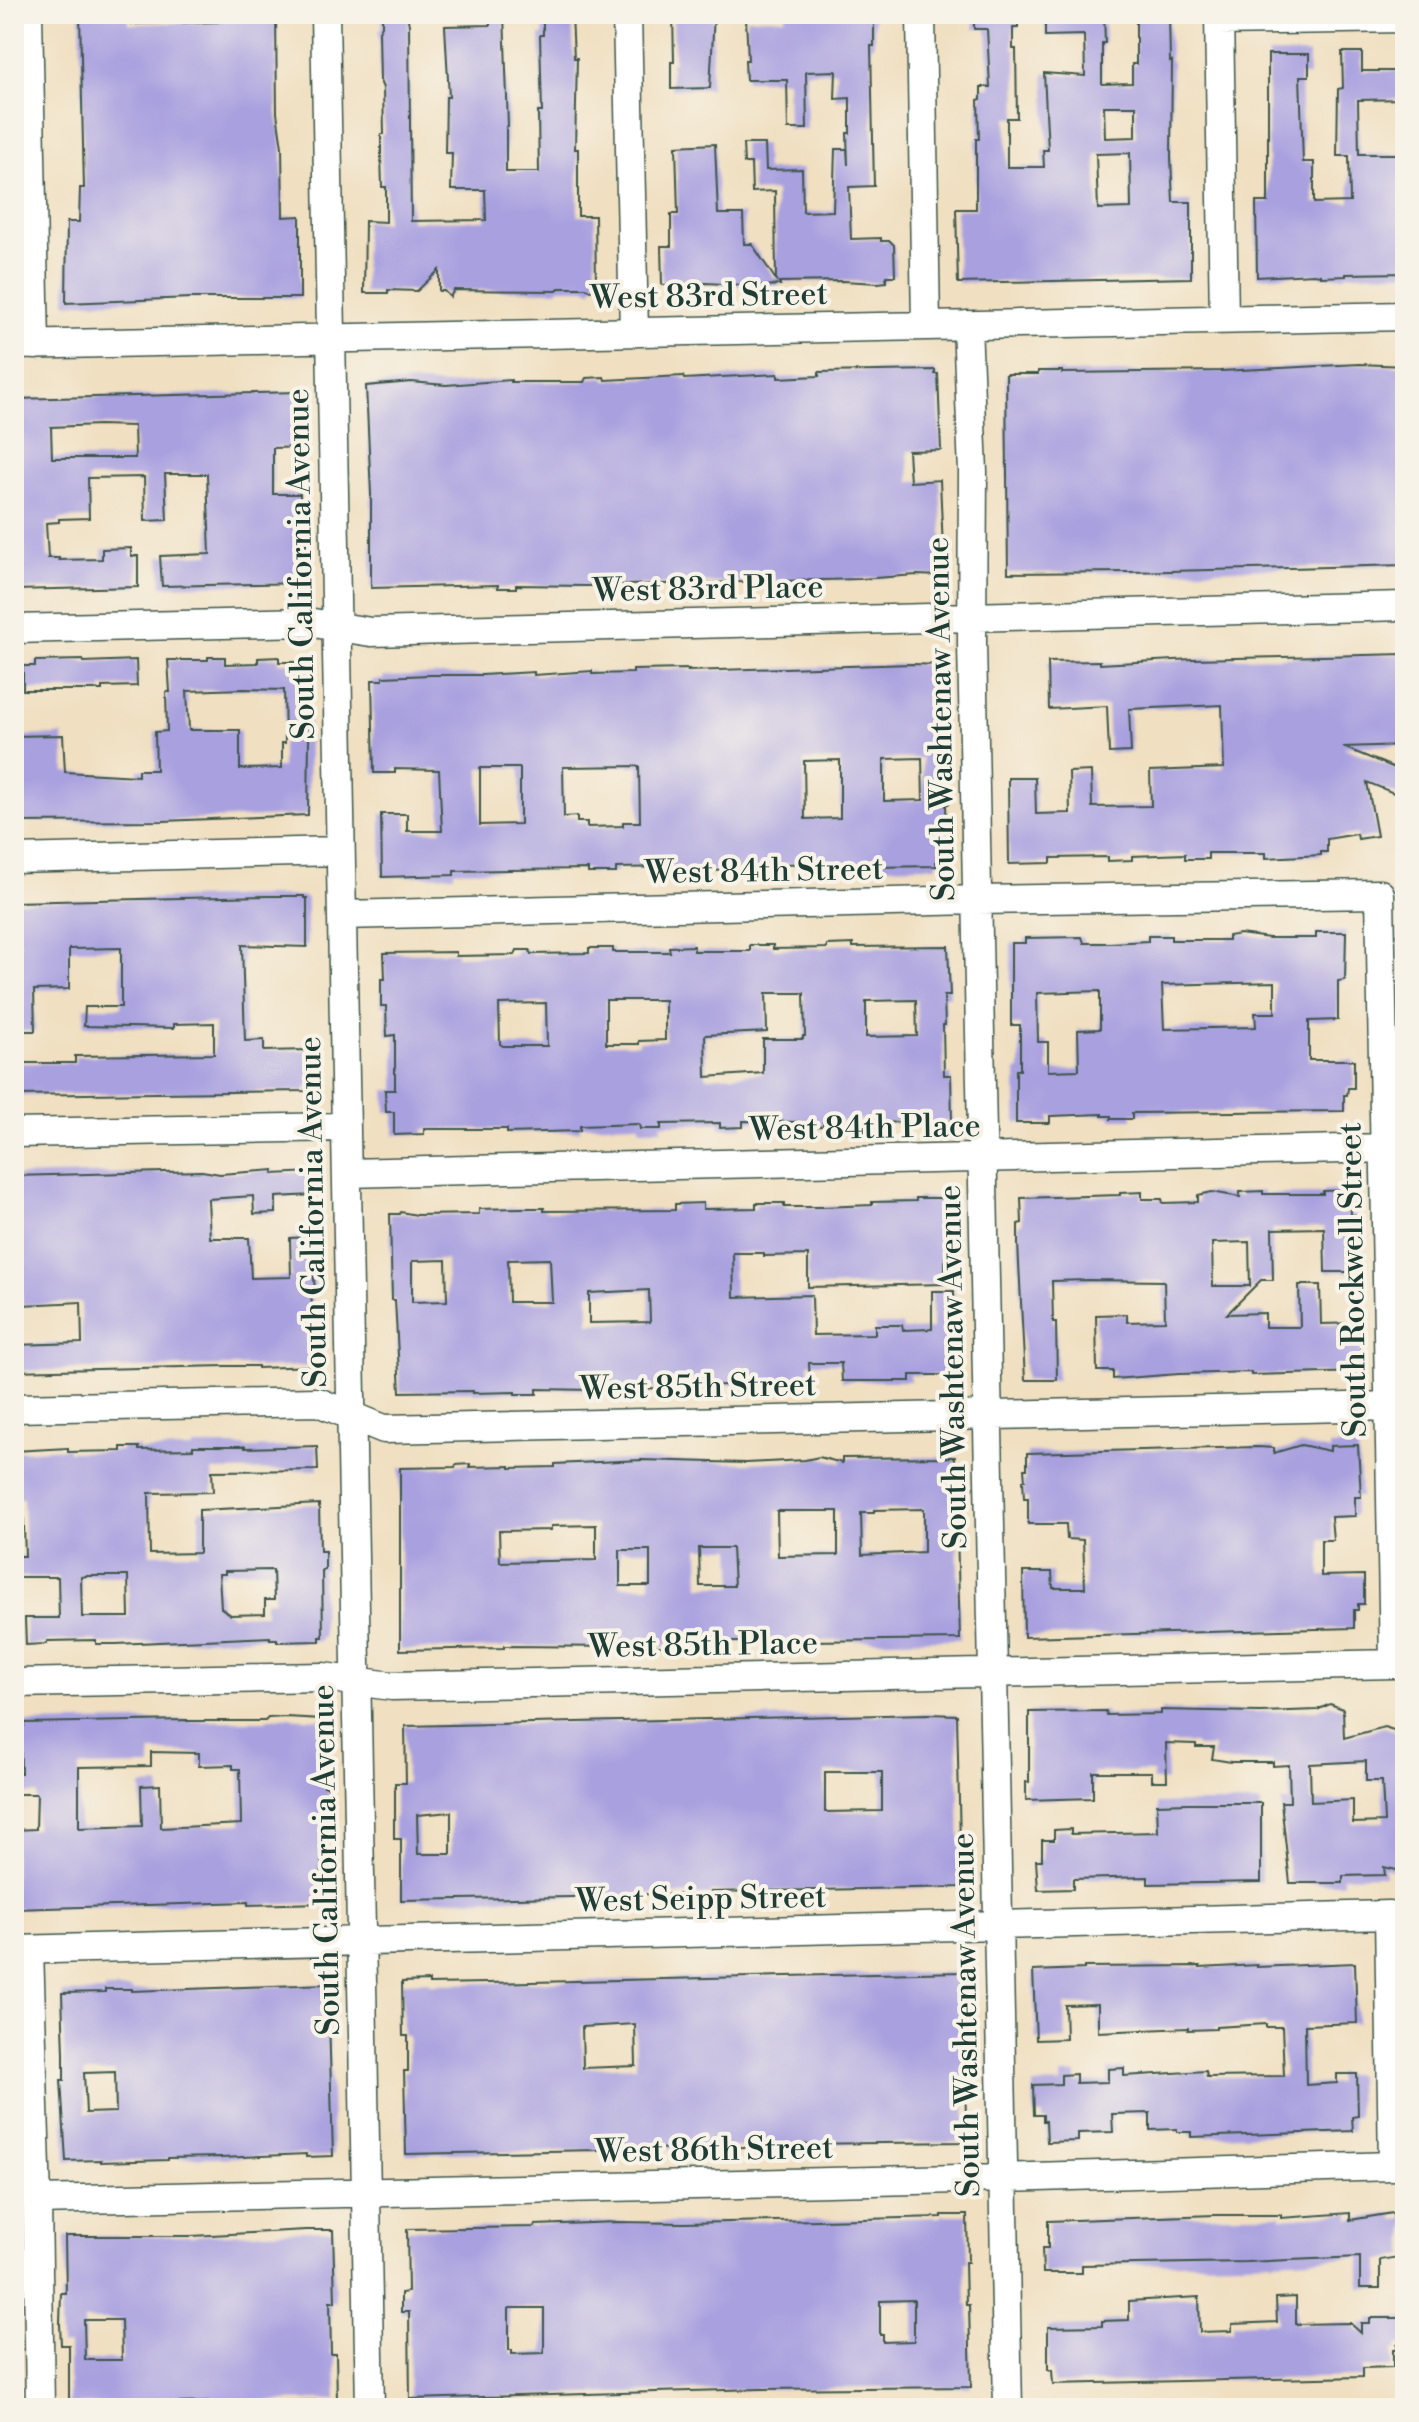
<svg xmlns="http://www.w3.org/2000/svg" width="1419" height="2422" font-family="'Libre Bodoni',serif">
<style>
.building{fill:#a9a0df;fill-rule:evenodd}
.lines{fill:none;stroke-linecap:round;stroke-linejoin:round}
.minor-casing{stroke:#3e5549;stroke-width:31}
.minor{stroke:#fff;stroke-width:28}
.labels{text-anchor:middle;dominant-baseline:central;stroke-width:8;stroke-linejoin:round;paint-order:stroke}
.street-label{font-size:32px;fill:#1f3d34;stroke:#f7f3e8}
</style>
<rect width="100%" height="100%" fill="#f7f3e8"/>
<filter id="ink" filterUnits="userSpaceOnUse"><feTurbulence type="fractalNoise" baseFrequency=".0125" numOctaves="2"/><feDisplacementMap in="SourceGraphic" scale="16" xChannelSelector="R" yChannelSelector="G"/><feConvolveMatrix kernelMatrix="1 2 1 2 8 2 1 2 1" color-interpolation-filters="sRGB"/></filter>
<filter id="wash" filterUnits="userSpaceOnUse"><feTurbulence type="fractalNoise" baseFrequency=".006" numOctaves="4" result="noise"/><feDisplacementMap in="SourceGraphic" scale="32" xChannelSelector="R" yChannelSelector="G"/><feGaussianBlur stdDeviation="1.8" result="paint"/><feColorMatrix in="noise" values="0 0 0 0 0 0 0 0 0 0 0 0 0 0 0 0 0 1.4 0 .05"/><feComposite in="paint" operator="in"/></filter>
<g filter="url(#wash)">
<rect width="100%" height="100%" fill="#f0dfc0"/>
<g id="blocks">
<path class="building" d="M80,14H128L129,24L218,22V16L276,14L277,113L282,147L283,217L300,216V298H191L66,303L67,222H79L80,188H84Z
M382,14H407L409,25L411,221L486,220L485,190H451L452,153H445L446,97H449L445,26L490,25L489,14H504L508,126L506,127V172H539L538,112H542L540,35H543V14H572L574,58H577L575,149H578V216H595L596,283L591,291L586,288H559L557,291L454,290L450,297L444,291H439V270L417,291L388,290V293H364L365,221L386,222V187H382L381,154V134H384L383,88L380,81L379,31L382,26Z
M673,14H714L710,88L671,89V62H674Z
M785,14H874V46H871L874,186L849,187L851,239L881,238V241H890L894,245L895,276H886V282L878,283L843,281L778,282L780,285L761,286L706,283L662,285L661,246H671V214H678L676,146L715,144L718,214H743L744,244H752L776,280L775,191L752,192L751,163H744L743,144H765L766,170L802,169L803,212L833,211L835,149H847L848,165L847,133H850V98L835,99L836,71L806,72L807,129H788L787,80H746L745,60H748L746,18H785Z
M974,14H1018V28H1013V49H1016L1017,118H1007V167H1044L1043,150H1048L1044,73L1085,76L1084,35L1045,36V16L1084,17V14H1104L1105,43H1102V84L1132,83V64H1136V14H1169L1170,62L1172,61L1171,158L1173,202H1191V278L958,283L956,209H976V139H979L978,100L981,99V87H990L987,29H974ZM1104,106H1136V137L1105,138ZM1130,153L1131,208L1098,209L1096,154Z
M1342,52H1362V71H1404L1405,99L1358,100L1359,154H1405V273L1346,274V276L1321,277V275L1314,274L1257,277L1256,202H1268V54H1309V76H1300L1303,162H1314V203L1350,202L1349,156H1337L1338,89L1343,88Z
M1359,364L1405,366V565L1129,572L1008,573L1006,374H1038V371H1062V373L1220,371Z
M935,370V374H938L941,450L908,451L910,482L940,480L944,573H940V576L917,575L860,579L586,586L516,585V588H498V585L371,588V494L366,386L411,382L446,385L511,380V382H584L586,378L604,377L605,380L683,376L684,379L778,374V378L819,376V372Z
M300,392V414H304L305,447L273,448V494H300L301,543H306L305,583L162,586L160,556L210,554L207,474H165L167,520L145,521L144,477L88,478L89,518L59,519V522L46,523L48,558H59V560L102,559V549L131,548V556H138V587L14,590V399ZM99,425L134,426L135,458H52L51,427Z
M1405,654V745L1343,747L1405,772V787L1401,796L1367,782L1377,836L1358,839L1357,834L1327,839V852H1321V855L1266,858V853H1208V859H1185V854L1132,856V860L1108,861V857L1051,858V863L1009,864L1008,778H1035L1036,814L1070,813L1069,772L1091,771L1092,807L1151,806L1150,771L1224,768L1222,705L1129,709L1131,752L1109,753L1107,706L1049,709L1048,662L1100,661V664L1193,659Z
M208,657H225V664L258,663V658L279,657V662H310L308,815L163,821L14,822V736L63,735L65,772L138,776V770H156L155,732L167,731L166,692H170L168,660H208ZM243,689L284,690L285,743H282V768L240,769V730H189L187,691Z
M83,660L84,662L136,660L137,686L102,687V690H23V666H35V661Z
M912,664L940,665V669L943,668L944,714H942L944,781H948L949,804H946L947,862H936L937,866L873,867V862L821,863L781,864L780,869L669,872V867L616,868V873H588V869L509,870L454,871V875L382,877L381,814H407V831H442L439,770L395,769V773H374L372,680H383V677L430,675H482L534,672V675L592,671V674L633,673V670L689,669L688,671ZM922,758L923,800L884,801V759ZM840,760V818L805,819L804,761ZM639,766L640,822H623V826L587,827V822H577V816L564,817L563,767ZM480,768H520V824L480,825Z
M267,896H304V898H307V947L242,945L245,1041L264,1040V1051L310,1050V1087H306V1091L14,1095V1063H75V1056L214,1054V1023L174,1024V1028L84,1026L85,1007H121V948L69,949V989L34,990L35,1031H14V1007H19L20,940H14V902Z
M1316,932H1346L1345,980L1338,981V1020L1309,1021V1060H1354V1088H1348L1347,1095H1344V1111L1132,1113V1119H1111V1116H1102V1114L1050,1116V1123H1016V1070H1020V1025H1011V943H1025V938L1082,937L1084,943H1110L1148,941V936H1171V940H1228V936L1240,934L1269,938H1316ZM1275,982V1013H1255L1256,1027L1164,1029L1162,985ZM1100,991V1029L1078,1030L1079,1070L1048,1071V1042H1038L1037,993Z
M853,944V947L948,946L950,996H944L945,1025H943L944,1075H951L952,1121H942V1124L911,1125V1122L870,1123V1120L823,1122V1126L801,1127V1122L743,1121V1127L720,1128V1123L661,1124V1129H640L639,1124L580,1126V1131L507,1133V1129H424V1134L394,1135V1112H386L385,1090H395V1035L387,1036L386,1006H381V979H385L384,953L456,952V956L515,955L517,950H530L531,954L589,953V948H613V952H670L669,947L694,946V951H750V945H773V949L827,948V945ZM766,993H804L805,1036H803V1039H763V1073L706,1077L705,1035L767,1032ZM606,1000H665V1040L639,1041V1044H606ZM916,1000L917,1036L866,1037V1001ZM546,1003L547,1046H503L500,1044L499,1004Z
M274,1170L273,1174L312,1172L313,1195L276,1197V1213L254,1214L253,1196L208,1199L210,1238H249L251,1278L291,1277L290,1238L311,1237L315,1292H311L316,1362H312L313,1366L258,1368V1366H225L14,1371V1345L82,1343L81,1302L22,1305L20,1216H14V1176L202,1171L220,1174Z
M1350,1190L1351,1215H1356L1359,1228L1357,1241H1352L1353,1272H1325L1324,1228L1272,1229L1273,1280H1261L1227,1314L1265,1313V1327H1300L1299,1285H1320L1321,1324L1361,1323L1362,1372L1251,1375V1372L1179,1374L1113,1379V1371H1097L1096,1315L1127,1314V1322L1165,1321L1164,1281L1088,1280L1052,1281L1053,1322H1056L1057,1380H1025L1018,1244V1224L1022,1223L1021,1198L1120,1195V1193L1142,1192V1199H1162L1163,1203L1198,1202V1195L1212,1192L1240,1197V1192L1263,1191V1194H1323V1191ZM1249,1242L1250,1286H1213L1212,1243Z
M916,1198H949L952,1256L945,1257V1284L808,1287V1255L764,1256V1253H733L734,1297L812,1295L813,1335L875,1334V1325H902L903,1330L932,1329V1291H954V1314H952L954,1375H910V1381H842L841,1363H809L810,1384L663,1386V1388L596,1390L537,1389V1394H515V1392L473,1393V1391L400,1392L395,1300H392L390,1214H400L401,1212L417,1215L479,1214V1209L521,1208H544V1211L675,1210V1204L703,1203V1209H706L756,1208V1203H784V1207H822L872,1205V1202L916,1201ZM550,1259L552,1302H509L508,1260ZM446,1260L447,1301L412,1302V1261ZM649,1290L650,1322L589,1323V1293Z
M1301,1445L1330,1451V1446L1358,1445L1361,1497H1355V1516L1331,1517L1333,1540H1321V1576L1364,1575V1604H1358V1610H1354V1628L1024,1637L1023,1572H1052L1053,1588H1085L1083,1540L1067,1539L1066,1524H1028V1498H1024L1023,1480H1025L1024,1469H1027V1453L1257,1447L1274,1448V1453Z
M193,1446H245V1448L317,1446L318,1470L212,1471L213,1492L149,1493L150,1554L199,1553V1510L319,1504L320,1551H325V1570H322L323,1637H320V1641L277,1642V1639H270V1637L116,1644H96V1640L48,1641L45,1644L26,1645L25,1618H59L58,1577H14V1556H25L23,1498L14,1499V1451L68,1448V1452L121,1451V1447H139V1450L193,1449ZM273,1570L274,1600H265V1614L231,1615L221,1608L219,1574H225V1571ZM86,1576H128L129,1617H82L81,1577Z
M819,1457L842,1463V1458L955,1457L960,1639L667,1643V1646L627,1647L504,1646V1648L400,1650V1468L455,1467L456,1465L470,1464V1467L510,1466V1468L555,1467V1464L642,1460L746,1463L805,1460ZM924,1509V1552L862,1555L861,1513H874V1510ZM777,1511H838V1555L778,1556ZM596,1525V1560L500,1562L499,1531L551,1530V1526ZM699,1548H732L734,1586H700ZM620,1550H650V1586H620Z
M1330,1704L1343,1709L1344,1738L1384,1727L1397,1731L1399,1778L1405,1779V1872L1384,1867L1385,1875L1343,1876V1883H1290L1281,1802H1290L1289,1765L1273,1766V1762H1231L1212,1759L1214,1747H1196V1744L1166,1743L1167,1781H1152V1772H1093V1798L1026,1800V1782H1029V1712L1106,1711L1107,1715L1161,1714V1710L1260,1712L1317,1710ZM1366,1761V1781H1382L1384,1822L1353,1823V1800L1311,1802L1310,1764Z
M928,1714L957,1715L961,1887L711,1892V1895L628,1894V1896L401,1900V1839H394V1819H395V1783H406L405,1726ZM825,1772H882V1811L825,1812ZM451,1812V1854H418L417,1815Z
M286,1717L322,1719L324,1786H328L329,1806L321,1807L322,1903L248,1905V1902L14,1909V1830L36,1829L37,1794H14V1773H21L20,1726H24L23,1723L187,1720V1721H265L268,1718ZM151,1752L199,1753V1766L233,1765V1769H240L241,1824L161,1828L160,1785L141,1786L142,1826L79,1828V1767L151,1766Z
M1188,1803H1261V1882L1148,1884V1877L1073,1879V1889L1038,1890L1036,1860H1042V1840H1054V1830L1071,1829V1834L1158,1832L1157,1804Z
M1355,1963L1357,2023L1305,2025L1306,2085L1337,2083V2074H1357L1358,2116L1352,2117L1353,2131L1191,2137V2132H1177V2129L1150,2130V2113L1112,2114L1113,2132L1078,2133V2141L1047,2142L1046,2121H1043V2115H1034L1033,2085L1061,2084V2075L1076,2074V2083L1108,2082V2069L1124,2068V2076L1206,2071L1207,2077L1284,2076L1282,2027H1266V2024L1216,2027V2029L1188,2030V2028L1098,2032V2004L1065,2005L1066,2039L1036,2040L1033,1971L1084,1969V1967L1200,1966V1968L1257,1965V1967Z
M962,1972L965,2022L966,2142L798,2144V2146L406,2154L404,2071H408V2036H403L402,1982L429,1981V1984L488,1983ZM635,2024L636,2066L583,2068L582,2027Z
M328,1984L333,2156L306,2157V2154L221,2158V2157L168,2158V2160L101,2162V2160L66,2161L61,2080H64V2054L62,1993L105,1992V1989H132V1991ZM115,2072L116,2112L86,2113L84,2073Z
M1350,2213V2220L1393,2213L1394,2220L1405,2217V2256L1380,2260V2288H1360V2257L1246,2262L1082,2265V2273H1043L1042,2248H1048V2221L1215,2215H1281V2218Z
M942,2215H967L968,2262H965L966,2305H969L971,2387L760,2389L410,2399L409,2312H401V2293L408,2292L407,2229L535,2227V2225L617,2222L684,2223L863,2219L942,2217ZM914,2300V2341L883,2342V2335H880V2301ZM509,2308H544V2353L512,2354V2350H509Z
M306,2230H333L335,2302H330L331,2354H336L337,2400L69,2405V2345H61L60,2324L61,2293H66L65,2236H191ZM84,2320H121L122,2360H85Z
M1199,2297L1200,2332L1232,2331V2324L1277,2322L1276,2298L1296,2297V2324L1350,2323L1361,2333V2323H1370V2318H1405V2345H1397V2350H1393V2367L1363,2368V2377L1053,2384L1052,2370H1048V2327L1102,2326V2321L1129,2320V2301Z"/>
</g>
</g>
<g filter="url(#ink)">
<use href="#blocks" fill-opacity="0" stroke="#3e5549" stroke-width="2"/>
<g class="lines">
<defs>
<path id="minor" d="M28,14L35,345
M325,14L370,2408
M627,14L634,332
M921,14L926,326
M1219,14L1224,319
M1219,21L1405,18
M967,325L973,472L972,643L1008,2408
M14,345L1405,316
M14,629L307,622L371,632L1405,606
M14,859L340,851
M14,1133L346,1127
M347,1173L1386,1148
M14,1408L318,1402L384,1429L1389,1406
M14,1683L323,1677L392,1686L1394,1664L1380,894L977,900L342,915
M14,1950L1389,1915L1393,2166L1003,2178L37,2200
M29,1950L37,2200L40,2408"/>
</defs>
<use href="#minor" class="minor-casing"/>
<use href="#minor" class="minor"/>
</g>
</g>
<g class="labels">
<g class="street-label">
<text transform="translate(709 296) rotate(-1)">West 83rd Street</text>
<text transform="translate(301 564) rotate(-91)">South California Avenue</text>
<text transform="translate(708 589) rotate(-1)">West 83rd Place</text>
<text transform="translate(941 719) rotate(-91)">South Washtenaw Avenue</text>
<text transform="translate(764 871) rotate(-1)">West 84th Street</text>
<text transform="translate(865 1128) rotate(-1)">West 84th Place</text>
<text transform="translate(313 1212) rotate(-91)">South California Avenue</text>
<text transform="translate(1353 1280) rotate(-91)">South Rockwell Street</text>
<text transform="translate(953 1367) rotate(-91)">South Washtenaw Avenue</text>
<text transform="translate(698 1387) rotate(-1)">West 85th Street</text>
<text transform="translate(703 1645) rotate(-1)">West 85th Place</text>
<text transform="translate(326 1860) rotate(-91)">South California Avenue</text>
<text transform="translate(701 1899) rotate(-1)">West Seipp Street</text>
<text transform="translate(966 2015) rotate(-91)">South Washtenaw Avenue</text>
<text transform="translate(714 2150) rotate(-1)">West 86th Street</text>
</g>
</g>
<rect width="1419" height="2422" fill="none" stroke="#f7f3e8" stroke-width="48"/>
</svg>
